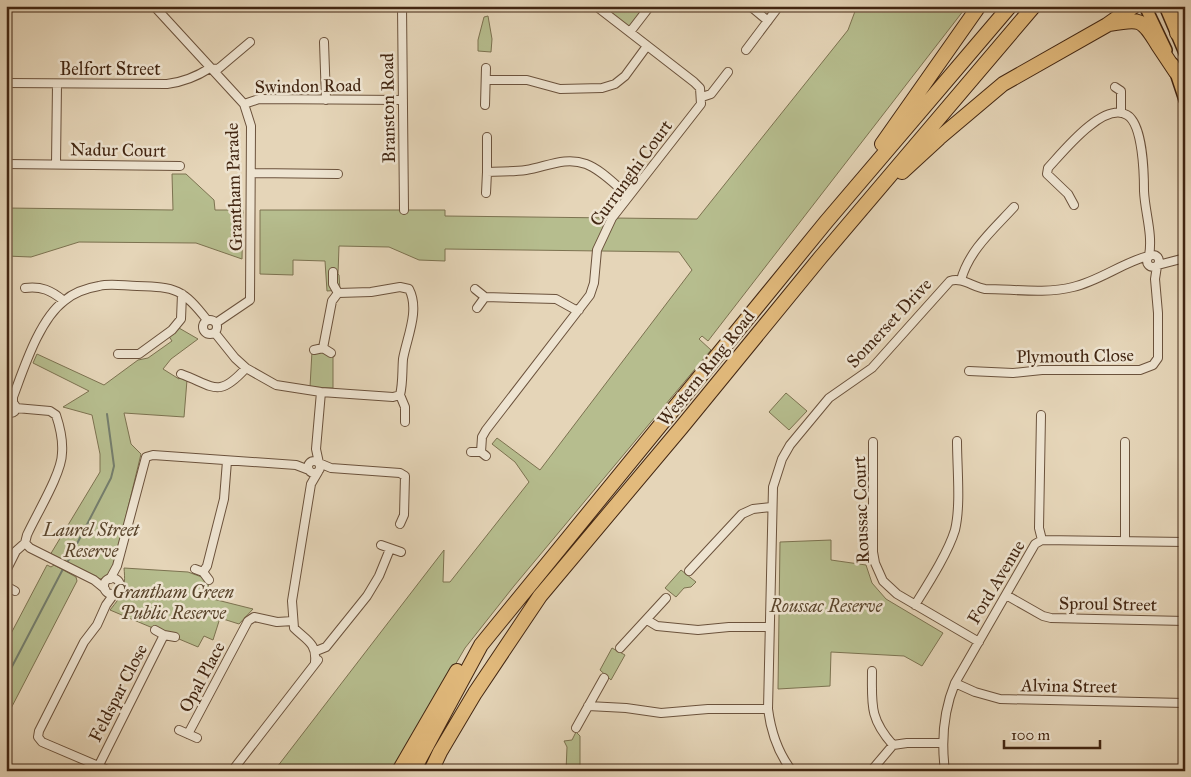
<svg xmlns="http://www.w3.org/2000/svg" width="1191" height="777" font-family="'IM FELL Great Primer',serif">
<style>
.green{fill:#b6bd8e;stroke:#7c7250}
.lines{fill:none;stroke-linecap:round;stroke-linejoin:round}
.stream{stroke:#757e6d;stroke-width:2}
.minor-casing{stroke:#6b523c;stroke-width:10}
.primary-casing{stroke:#422612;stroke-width:14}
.motorway-casing{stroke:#422612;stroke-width:16}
.minor{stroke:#eee4d1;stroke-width:8}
.primary{stroke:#e2ba7c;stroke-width:11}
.motorway{stroke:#e2ba7c;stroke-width:14}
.labels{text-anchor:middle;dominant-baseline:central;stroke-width:5;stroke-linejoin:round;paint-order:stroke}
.street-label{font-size:18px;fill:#422612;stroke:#eee4d1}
.park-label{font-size:18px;font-style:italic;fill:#59442b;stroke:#eee4d1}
</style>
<rect width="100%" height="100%" fill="#e5d5b8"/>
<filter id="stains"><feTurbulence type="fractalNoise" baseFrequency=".004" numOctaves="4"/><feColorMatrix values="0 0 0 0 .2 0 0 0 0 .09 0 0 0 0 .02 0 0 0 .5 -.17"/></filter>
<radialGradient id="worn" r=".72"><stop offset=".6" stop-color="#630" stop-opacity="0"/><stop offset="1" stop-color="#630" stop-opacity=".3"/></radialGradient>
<path class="green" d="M601,6H645L628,29Z
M857,6H967L708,341L702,336L699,339L711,350L514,586L465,648L393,771H274L444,550L443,582H450L529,482L515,462L492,444L497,438L540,470L692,270L679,252L445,249V261L419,260L389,247L339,246L338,274L339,275L340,290L327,291L325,261L293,260V275L260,274V210H445V216L697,219L848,30Z
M488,16L492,39L491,52L478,51V40L484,17Z
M172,174H186L214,200L215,210H243L242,259L196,243L79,242L31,257L6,256V208L173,210Z
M179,328L198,339L171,359L163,369L179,379L180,378L187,380L184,417L124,413L131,444L141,454L113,570L108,577L100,579L50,555L100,472V454L92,415L63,407L89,391L33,363L37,354L104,385L138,360L148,358L172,341L168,335Z
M312,351L333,355V388L310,387Z
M786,393L807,411L789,430L769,412Z
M831,540V560L866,565L872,583L886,599L943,633L922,666L904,656L831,652L830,686L778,689L780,542Z
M47,565L51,567L54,565L76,577L77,581L6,718V643Z
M124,568L188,572L210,580L205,597L253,609L239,624L220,618L213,640L204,636L198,647L110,610C123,594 126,589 124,568Z
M681,570L696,582L691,587L684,588L676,597L665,588Z
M612,648L625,655L611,680L600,670Z
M576,732L580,736V771H566L567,747L564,741L572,740Z"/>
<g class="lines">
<path class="stream" d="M68,561L111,478L114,466L107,414
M6,678L63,569"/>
<defs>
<path id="minor" d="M154,6L244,104L251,126L250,300L216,323
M402,6L404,210
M750,6L768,21
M630,32L650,6
M324,42L326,100
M746,50L779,6
M486,80H527L560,89L602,88L615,84L625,76L647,46
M6,83L167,84C184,82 196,77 210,68L218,69L250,42
M1115,87L1121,91V113
M702,97L711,94L728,72
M244,104L259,99L403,100
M485,105L486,68
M6,164L180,166
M56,164L57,84
M487,172C500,171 513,172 526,170C546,167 565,156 586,164C602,170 616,186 629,196
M251,173L338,174
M486,193L487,172V137
M1074,205L1068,194L1047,174L1048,168C1062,153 1103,101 1127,115C1143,124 1144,175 1144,191C1145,213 1153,234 1149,256
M1147 261a6 6 0 1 1 12 0a6 6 0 1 1-12 0Z
M1158,265L1185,258
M333,272V284L338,293
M961,280C969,250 994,229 1014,207
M25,288C41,286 51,290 64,301
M475,289L485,297L477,308
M485,297L556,299L574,309L579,310
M203 327a7 7 0 1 1 14 0a7 7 0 1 1-14 0Z
M215,333L235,358L246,368L276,385L321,392L393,397L400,395C403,383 402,371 403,359C407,337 420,310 409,289L400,287L371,292L338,293
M323,348L332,301L338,293
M314,350L323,348L331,353
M118,354H139L172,330L181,319L182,294
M969,371L1013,373L1042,370H1140L1153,365L1158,358V313L1155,279L1157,266
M181,374C214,386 218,399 246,368
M400,395L405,407V422
M6 408a5 5 0 1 1 10 0a5 5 0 1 1-10 0Z
M13,404V397C24,368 39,320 64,301C73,293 87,288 99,286C111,283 125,286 137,286C176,287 183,289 207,320
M16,408L50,411L56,415C60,427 63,441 62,453C62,473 36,515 27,535L25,543L30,548L94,580L105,589
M873,442V552L875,563L883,581L897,594L979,642
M471,452H481L486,456
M481,452L482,437L486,430L590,295L594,283L597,250L612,218L701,104L700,88L694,82L596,6
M308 467a6 6 0 1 1 12 0a6 6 0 1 1-12 0Z
M319,463L331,468L400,473L405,476L404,515L400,524
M319,463L316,449L321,392
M1042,540L1185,542
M1125,541V442
M381,545L401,552
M195,569L203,572L209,580
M6,571L16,551L25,543
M689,571L742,514L753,509L771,507
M203,572L207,566L224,499L227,461
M104 586a8 8 0 1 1 16 0a8 8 0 1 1-16 0Z
M110,579L117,566L146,457L153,455L296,465L309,470
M6,586L15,591
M1006,595L1043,616L1051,618L1185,621
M915,605C928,584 948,553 955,530C961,505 957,468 957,441
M647,620L657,626L698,630L729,627H769
M155,630L164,635L175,637
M620,648L666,598
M316,651L326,647L367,596L379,576L390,549
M315,662C317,643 306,640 294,628L292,601L311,484L318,472
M872,671C872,704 869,718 893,745
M955,683L975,692L1000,699L1185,703
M588,706L626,708L661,713L708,709H768
M576,728L604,678
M179,730L197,738
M188,734L248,621L254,617L277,622L293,621
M99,765L164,635
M110,771L42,742L38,737L39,731L84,642L97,625L106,605L114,594
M232,771L318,660
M792,771C778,753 771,732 768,709L773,487L782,459L790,445L829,398L872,368L950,281C962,277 973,287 985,289C1013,289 1045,294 1073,287C1099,281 1122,263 1148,256
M871,771L893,745L907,743H943
M945,771C941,740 943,712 955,683L1035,544L1042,540L1039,528L1041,415"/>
<path id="primary" d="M1145,6L1166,50
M1165,6L1185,53
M1173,64L1185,100
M1185,72V73"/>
<path id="motorway" d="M1176,6L1177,33
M1110,24C1141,18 1142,19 1158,45C1164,54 1170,63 1176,72
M882,144L979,6
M902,172L939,138L1003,84L1107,25L1134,6
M399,771L457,671
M413,771L481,645L826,222L1010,6
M431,771L440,752L475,693L540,596L681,428L820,258L1034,6"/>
</defs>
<use href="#minor" class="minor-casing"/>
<use href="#primary" class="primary-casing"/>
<use href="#motorway" class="motorway-casing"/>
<use href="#minor" class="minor"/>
<use href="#primary" class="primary"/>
<use href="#motorway" class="motorway"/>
</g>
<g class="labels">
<g class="street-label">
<text x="110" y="69">Belfort Street</text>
<text transform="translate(308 86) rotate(-1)">Swindon Road</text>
<text transform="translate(388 108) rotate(-91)">Branston Road</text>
<text transform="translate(118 150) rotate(1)">Nadur Court</text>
<text transform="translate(631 173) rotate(-54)">Currunghi Court</text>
<text transform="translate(234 187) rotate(-92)">Grantham Parade</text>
<text transform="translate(889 323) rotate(-47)">Somerset Drive</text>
<text transform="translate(1075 356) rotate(-1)">Plymouth Close</text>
<text transform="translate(706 368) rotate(-51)">Western Ring Road</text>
<text transform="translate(861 510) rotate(-92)">Roussac Court</text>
<text transform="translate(996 582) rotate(-59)">Ford Avenue</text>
<text transform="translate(1108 604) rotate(1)">Sproul Street</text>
<text transform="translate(202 677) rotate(-62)">Opal Place</text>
<text transform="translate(1069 686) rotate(1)">Alvina Street</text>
<text transform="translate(118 693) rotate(-63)">Feldspar Close</text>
</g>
<g class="park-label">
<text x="91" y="530">Laurel Street<tspan x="91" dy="21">Reserve</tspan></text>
<text x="173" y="592">Grantham Green<tspan x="173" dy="21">Public Reserve</tspan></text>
<text x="826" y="606">Roussac Reserve</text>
</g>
</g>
<rect width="1191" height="777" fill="none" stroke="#e5d5b8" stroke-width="25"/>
<rect x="8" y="8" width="1176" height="762" fill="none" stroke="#422612" stroke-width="2.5"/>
<rect x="12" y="12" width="1166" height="752" fill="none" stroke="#422612"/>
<path d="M1004 740v8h96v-8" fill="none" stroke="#422612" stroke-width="2.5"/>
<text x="1011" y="740" font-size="15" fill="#422612" stroke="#eee4d1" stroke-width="4" paint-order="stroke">100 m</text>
<rect width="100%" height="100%" filter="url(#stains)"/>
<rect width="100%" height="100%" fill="url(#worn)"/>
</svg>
